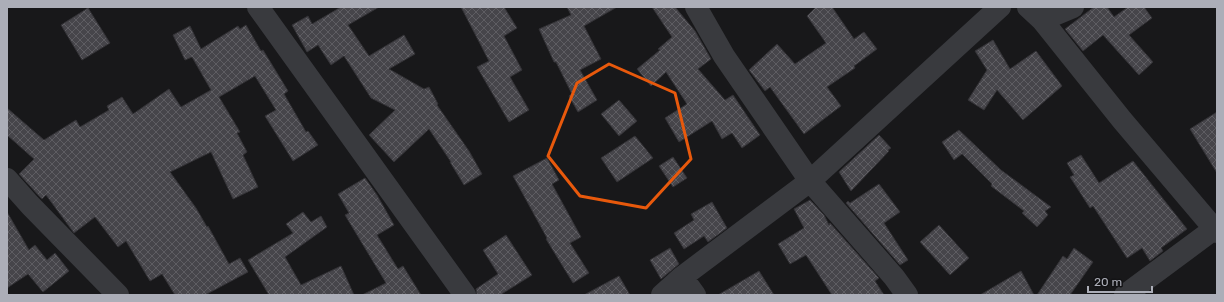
<svg xmlns="http://www.w3.org/2000/svg" width="1224" height="302" font-family="Rubik,sans-serif">
<style>
.building{fill:url(#building-cross-hatch);stroke:#333236}
.lines{fill:none;stroke-linecap:round;stroke-linejoin:round}
.minor{stroke:#393a3e;stroke-width:22}
.marked{fill:none;stroke:#e8590c;stroke-width:3;stroke-linejoin:round}
</style>
<defs>
<pattern id="building-cross-hatch" width="8" height="8" patternUnits="userSpaceOnUse"><rect width="8" height="8" fill="#46454a"/><path d="M0 0l8 8M0 8l8-8" fill="none" stroke="#5e5d62"/></pattern>
</defs>
<rect width="100%" height="100%" fill="#18181a"/>
<path class="building" d="M341,7H379L348,25L369,56L404,35L415,54L389,69L424,89L429,87L438,104L437,105L469,151L482,174L464,185L450,162H451L429,129L394,162L369,135L395,110L371,98L344,56L331,65L318,45L307,52L292,25L308,16L312,24Z
M461,7H504L517,28L504,36L522,70L510,77L529,110L509,122L477,67L489,61Z
M567,7H617L584,26L601,59L580,70L597,100L578,112L569,96L572,94L556,62H554L539,29L571,15Z
M652,7H675L695,31L711,59L698,69L725,100L733,95L760,135L742,148L732,133L722,139L712,121L679,142L665,118L687,104L666,72L651,86L637,69L660,50L658,49L672,37Z
M816,7H832L854,39L864,32L877,49L854,66L855,68L827,87L841,106L804,134L770,87L765,91L749,70L777,44L795,64L826,43L807,16Z
M1094,7H1107L1114,17L1128,7H1144L1152,18L1129,35L1153,62L1139,75L1103,35L1083,51L1065,29Z
M88,8L110,43L82,60L61,25Z
M246,25L261,51L263,50L288,91L284,94L306,132L308,131L318,145L293,161L265,116L276,110L255,76L219,97L240,132L237,133L247,152L243,155L258,187L233,199L211,152L170,172L196,208L207,227L208,226L229,264L240,258L248,272L205,295H175L162,274L150,281L126,241L118,247L95,217L74,233L46,195L42,199L39,196L19,174L34,159L7,135V108L44,140L76,120L80,127L109,110L107,106L122,97L133,114L169,89L181,107L211,90L192,57L185,60L173,35L190,26L201,49L238,26L240,29Z
M993,40L1010,69L1036,51L1062,86L1023,120L997,90L984,110L968,100L987,70L975,51Z
M619,100L637,121L619,136L601,114Z
M1217,112V173L1190,129Z
M959,130L1001,170L1051,207L1045,211L1048,215L1037,227L1022,213L1024,211L991,186L992,184L962,154L954,160L942,142Z
M879,135L891,148L888,150L889,151L851,191L839,172Z
M635,136L653,158L617,182L601,158Z
M1081,155L1099,183L1133,161L1187,229L1161,248L1163,251L1150,261L1142,248L1127,258L1093,206L1090,208L1070,177L1074,175L1067,163Z
M673,157L687,178L673,187L659,166Z
M547,158L559,180L552,184L581,237L570,243L589,273L573,283L546,239L547,238L513,176Z
M365,178L377,195L394,225L377,235L398,269L403,266L421,295H362L386,283L345,215L349,213L338,194Z
M879,184L900,212L884,223L908,260L900,265L846,203L848,201L850,203Z
M810,200L824,215L829,225L830,223L879,278L875,281L884,295H832L806,255L790,264L778,244L804,228L794,209Z
M712,202L727,228L708,242L704,236L684,249L674,233L694,220L691,214Z
M7,212L29,250L35,245L47,260L55,253L69,271L43,292L28,274L7,288Z
M303,212L311,222L321,216L327,227L285,257L301,285L341,266L354,295H269L248,260L293,233L286,224Z
M939,225L969,258L950,275L920,242Z
M506,235L532,275L500,295H477L476,289L498,274L483,250Z
M670,248L679,264L661,279L650,260Z
M1074,248L1093,262L1070,295H1037L1063,256L1067,259Z
M759,271L774,295H718Z
M1021,271L1034,295H980Z
M619,276L630,295H584Z"/>
<g class="lines">
<path class="minor" d="M258,7L465,295
M696,7L724,56L810,181L894,277L907,295
M1028,7L1042,20L1122,120L1217,232
M1042,20L1073,7
M7,179L30,205L118,295
M682,277L695,295
M662,295L682,277L810,181L1000,7
M1125,295L1214,229"/>
</g>
<path class="marked" d="M609,64L675,93L691,159L646,208L580,196L548,156L577,83Z"/>
<rect width="1224" height="302" fill="none" stroke="#acaeb8" stroke-width="16"/>
<path d="M1088 286v6h64v-6" fill="none" stroke="#acaeb8" stroke-width="2"/>
<text x="1094" y="286" font-size="12" fill="#acaeb8" stroke="#131315" stroke-width="3" paint-order="stroke">20 m</text>
</svg>
